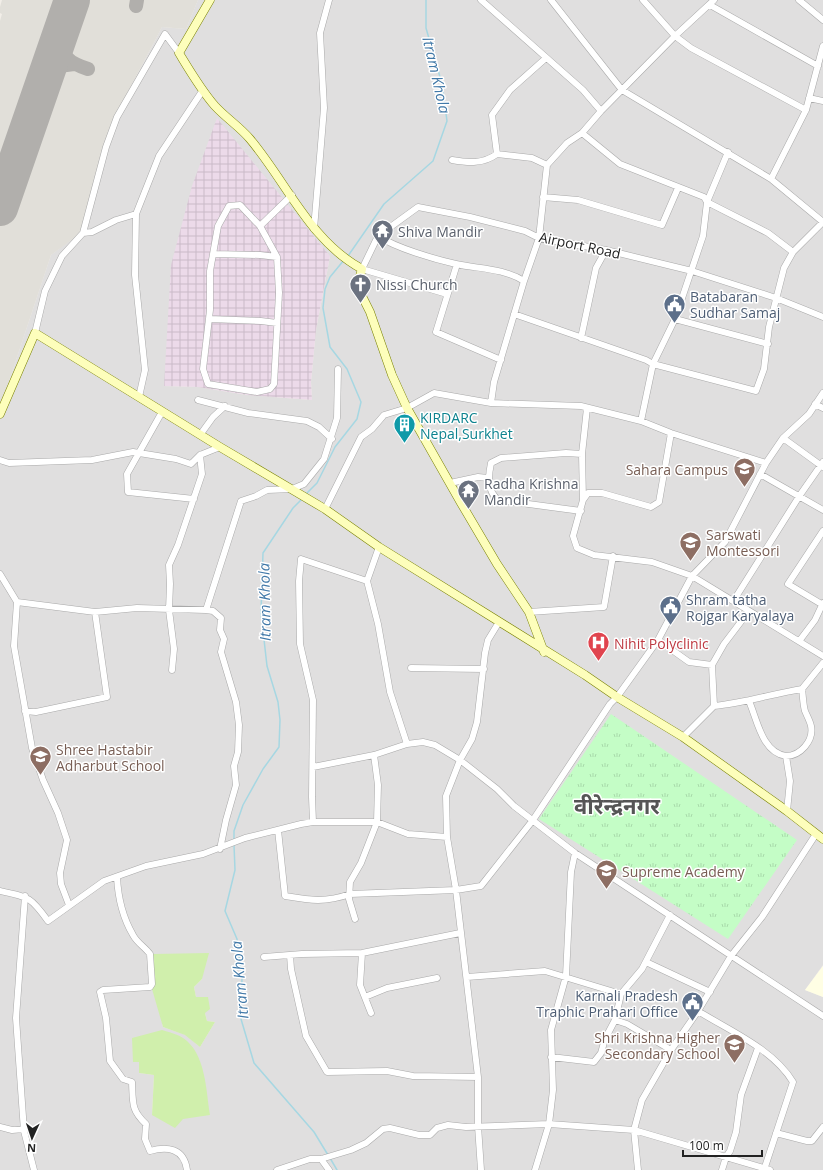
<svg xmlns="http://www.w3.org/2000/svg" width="823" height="1170" font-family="'Open Sans','Noto Sans Devanagari',sans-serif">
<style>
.residential{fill:#e0dfdf;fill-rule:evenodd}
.industrial{fill:url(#industrial-grid)}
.education{fill:#fffee4}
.airport{fill:#e1dfd9}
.grass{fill:#d0efac}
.park{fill:url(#park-tufts)}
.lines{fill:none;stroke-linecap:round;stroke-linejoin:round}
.stream{stroke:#a6d7e2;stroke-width:1.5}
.taxiway{stroke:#b1afac;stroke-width:14}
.runway{stroke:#b1afac;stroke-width:36}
.street-casing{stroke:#a9a9a9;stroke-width:7}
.secondary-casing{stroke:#798100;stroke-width:9}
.street{stroke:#fff;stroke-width:6}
.secondary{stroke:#fdfebb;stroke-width:8}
.labels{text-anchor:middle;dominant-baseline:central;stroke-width:3;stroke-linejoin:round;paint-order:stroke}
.worship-label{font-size:14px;fill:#5b616d;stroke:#fff;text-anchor:start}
.street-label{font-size:14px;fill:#222;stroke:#fff}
.service-label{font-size:14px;fill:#4e5e75;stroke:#fff;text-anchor:start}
.culture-label{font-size:14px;fill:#0d838f;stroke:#fff;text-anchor:start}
.education-label{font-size:14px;fill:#785e54;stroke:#fff;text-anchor:start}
.health-label{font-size:14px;fill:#be3a42;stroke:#fff;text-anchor:start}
.water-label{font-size:15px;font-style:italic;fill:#4179a8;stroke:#fff}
.town-label{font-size:22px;font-weight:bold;fill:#555;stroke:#fff}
</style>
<defs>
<pattern id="industrial-grid" width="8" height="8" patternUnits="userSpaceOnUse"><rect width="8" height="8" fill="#ecdae9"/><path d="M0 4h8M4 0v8" fill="none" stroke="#cabbc8"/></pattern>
<pattern id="park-tufts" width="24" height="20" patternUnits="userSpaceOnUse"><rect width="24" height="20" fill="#c4fdc6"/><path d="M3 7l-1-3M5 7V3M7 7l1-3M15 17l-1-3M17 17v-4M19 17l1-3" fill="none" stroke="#a8d9aa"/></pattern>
</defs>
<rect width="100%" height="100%" fill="#f2eee8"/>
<path class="residential" d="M198,0H823V965L805,990L823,997V1170H0V408L51,255L81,232L110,126L162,27L186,29ZM330,256L316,330L311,382L312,400L247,395L198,387L164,386ZM202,979L194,987L196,997L205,1013L207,1021L215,1022L200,1047L186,1035L163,1027L154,984ZM196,1052L152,1115L154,1075L139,1073V1062H133Z"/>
<path class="industrial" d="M217,118L330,256L316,330L311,382L312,400L247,395L198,387L164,386L171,265L192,186Z"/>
<path class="education" d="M823,966V997L805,990Z"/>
<path class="airport" d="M2,0H198L186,29L162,27L110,126L81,233L51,255L0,408V21L2,14L0,13V7Z"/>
<path class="grass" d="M209,953L202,979L194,987L196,997H208L210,1009L205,1013L207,1021L215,1022L200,1047L185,1035L163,1027L152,989L154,984L153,954Z
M162,1030C168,1032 177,1034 183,1038C206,1053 206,1091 210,1115L183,1119L175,1128L152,1115L154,1075L139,1073V1062H133L132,1038Z"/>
<path class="park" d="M611,714L797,840L728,939L539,819Z"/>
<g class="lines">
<path class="stream" d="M348,256L384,204L433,161L447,121L442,84L426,28V0
M306,494L317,483L335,447L357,419L361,402L347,369L330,347L323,308L325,289L330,277L344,260
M234,839V831L243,805L263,769L279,747L280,720L278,702L267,666L261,613L263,553L293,508L303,498
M234,845L235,870L225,911L237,939L242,978L241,1019L254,1063L314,1132L328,1155
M330,1158L337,1170"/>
<path class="taxiway" d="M136,6L137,0
M60,35C63,58 67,62 88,69
M46,75L59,66L74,64"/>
<path class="runway" d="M0,208L72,0"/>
<defs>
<path id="street" d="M481,0L583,90L601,111
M551,0L622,90L771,179L823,222
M643,0L675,36L691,48L806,110
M799,0L823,20
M710,5L818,66
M809,98L823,101
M582,133L620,164L704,197L707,202L768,233L793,252
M497,154L492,115L510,90L546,58
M452,160C469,163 483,164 497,154L532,158L547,165
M771,179L806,110L823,46
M543,197L578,200L662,225L678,188
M260,226L240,205L229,206L218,226L210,271V310L203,369L208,384L257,392L270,389L274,384L279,293L277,257L260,226L292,195
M314,229L324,108L320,33L329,0
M83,233L92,232L116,220L136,214
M378,236C396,248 434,259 456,264C479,269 503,268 524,281
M215,254L260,255L277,257
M457,264L436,332L501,360
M447,294L362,269L378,236L418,207L470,217L525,231L539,238L606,250L692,271L776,298L823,317
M514,314L646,360L653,364L756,391L764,369L769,327L784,268L793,252L823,222
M209,319L261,321L277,323
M675,319L768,344
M35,333L45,291L62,256L83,233L106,147L117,117L165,34L179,53
M581,338L596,268L606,250
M139,397L145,370L135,275L136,214L159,156L203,90
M198,400L248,413L307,421L319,427L332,439
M491,403L494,382L524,281L539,238L547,165L567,143L582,133L601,111L675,36L714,0
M815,404L823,408
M162,412L127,474L128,492L194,499
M641,421L653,364L675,319L703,236L707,202L728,152
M671,433L659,502L651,507L602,493H588L583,500L573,536L577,548L594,555L652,562L692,576L823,656
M200,435L213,417L225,406
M783,438L823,467
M0,460L9,463L92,460L133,452L176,459L191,464L200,455
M760,474L823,510
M450,483L478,477L488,478
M583,500L582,454L587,408
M325,509L361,437L372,429L384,415L407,408L434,393L491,403L581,406L641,421L671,433L766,463
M581,511L498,500C487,490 488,477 491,463L501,458L566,453L582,454
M823,531L788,584L823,605
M379,547L367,581L378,624L390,692L407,744
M0,574L17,602L14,646L32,748L43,780L58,813L67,840L60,873L61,884L69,905
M734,600L800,495L823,462
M17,602L95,612L137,608L206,610L241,501L256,496L267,490L292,489L304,484L324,459L337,418L338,369
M206,610L213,611L221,618L220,630L224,639L221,652L236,702L239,725L238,752L234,766L236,785L226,820L220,849
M529,612L604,607L613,556
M658,640L689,662L712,665
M800,640L815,620L823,603
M411,668L484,669
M172,670L174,649L169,610L170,584L169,565L178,545L202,474L200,455L220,447
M749,701C757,719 762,753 786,756
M714,706L712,665L724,644L749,611
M25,711L36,712L107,697L95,612
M683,737L714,706C744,703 772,694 802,689L823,663
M313,767L374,755L407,744L423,742L435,745L460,760L497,789L514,806L575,853L823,1016
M787,811L790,781L786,756C800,756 814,741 811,726C810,721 807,716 805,711C803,704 803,696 802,689
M313,822L312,797L313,700L300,644L299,581L301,559L367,581
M278,830L285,896C309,900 325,903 350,894L456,890L481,886L533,820L610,704L617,697L658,640L692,576L725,542L766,463L783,438L809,414L823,393
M117,877C118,897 123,918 133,935C137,943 145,947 150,954L152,984L150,987L103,990L100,992L106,1018L110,1061L123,1079L132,1082C133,1103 131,1110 146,1124L145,1139L150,1151C167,1146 184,1148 187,1170
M0,891C29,897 31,897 48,921L104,881L146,866L203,854L245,838L301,824L313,822H377L408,834L447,837
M25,896L16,1018L24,1131L34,1170
M355,919L349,899L350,882L361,863L377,822L378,785L374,755
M362,953L360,985L371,1013
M290,955L291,969L306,1036L327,1072L387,1071L413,1076L478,1077
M264,957L302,954L362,953L460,933
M646,962L710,992
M467,977L545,971L621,994
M365,997L387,988L437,978
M698,1011C730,1031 773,1049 793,1082L764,1170
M615,1020L627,1024L671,1050
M551,1057L594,1062L601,1053L605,1039L615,1020L621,994L642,969L670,915
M0,1127L12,1130L24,1129
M776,1133L807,1141H812L823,1127
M321,1159L329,1170
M277,1170L310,1159H321L351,1150L366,1143L383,1129L390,1128L419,1135H430L437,1128L448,1125L466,1127L549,1124L634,1130L770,1170
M481,1170L478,1126V1077L456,890L447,837L446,796L460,760L472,739L477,722L485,653L488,640L499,622
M535,1170L549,1124L553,1090L551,1030L566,976L571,872L575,853
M638,1170L634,1130L642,1100L671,1050L698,1011L731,956L762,917L816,834
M722,1170L726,1157L730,1151L736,1132L741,1095L758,1048"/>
<path id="secondary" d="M210,0L179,53C190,71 201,90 215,106C226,118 240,127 250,139C287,183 310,241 362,269L357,286L370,312L392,375L407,408L461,503L497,564L529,612L544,652
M0,414L35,333L220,447L325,509L379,547L585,675L617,697L683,737L787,811L823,839"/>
</defs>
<use href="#street" class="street-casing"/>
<use href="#secondary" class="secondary-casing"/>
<use href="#street" class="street"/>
<use href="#secondary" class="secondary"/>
</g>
<defs>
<symbol id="temple-pin" viewBox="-11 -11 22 30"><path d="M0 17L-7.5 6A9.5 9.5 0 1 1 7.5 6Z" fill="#6b7280" stroke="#fff"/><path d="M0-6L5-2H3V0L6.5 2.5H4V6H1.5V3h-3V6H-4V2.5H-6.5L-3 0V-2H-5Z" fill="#fff"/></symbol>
<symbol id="church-pin" viewBox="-11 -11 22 30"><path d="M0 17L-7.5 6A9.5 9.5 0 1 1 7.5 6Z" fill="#6b7280" stroke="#fff"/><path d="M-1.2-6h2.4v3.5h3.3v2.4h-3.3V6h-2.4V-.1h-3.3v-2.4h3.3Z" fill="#fff"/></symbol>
<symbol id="civic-pin" viewBox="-11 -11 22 30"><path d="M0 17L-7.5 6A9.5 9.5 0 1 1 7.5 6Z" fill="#5c6f8a" stroke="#fff"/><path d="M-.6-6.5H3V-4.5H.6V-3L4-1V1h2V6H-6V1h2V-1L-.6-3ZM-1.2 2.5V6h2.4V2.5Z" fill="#fff"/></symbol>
<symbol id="building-pin" viewBox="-11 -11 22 30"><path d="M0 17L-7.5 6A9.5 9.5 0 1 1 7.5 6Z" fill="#0f9aa8" stroke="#fff"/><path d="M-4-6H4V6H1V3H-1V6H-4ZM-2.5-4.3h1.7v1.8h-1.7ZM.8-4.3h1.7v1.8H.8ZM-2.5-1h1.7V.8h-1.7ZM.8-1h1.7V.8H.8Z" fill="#fff"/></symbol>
<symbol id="university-pin" viewBox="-11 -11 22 30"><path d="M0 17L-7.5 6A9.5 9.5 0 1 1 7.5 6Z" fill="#8d6e63" stroke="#fff"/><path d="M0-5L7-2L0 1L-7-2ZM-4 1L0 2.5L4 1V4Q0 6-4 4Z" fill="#fff"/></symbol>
<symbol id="school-pin" viewBox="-11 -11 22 30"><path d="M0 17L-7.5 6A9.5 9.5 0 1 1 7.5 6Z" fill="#8d6e63" stroke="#fff"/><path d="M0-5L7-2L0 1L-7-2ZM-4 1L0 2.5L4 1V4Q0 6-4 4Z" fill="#fff"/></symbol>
<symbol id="hospital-pin" viewBox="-11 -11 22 30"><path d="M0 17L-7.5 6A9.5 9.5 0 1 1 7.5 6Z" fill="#e0444e" stroke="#fff"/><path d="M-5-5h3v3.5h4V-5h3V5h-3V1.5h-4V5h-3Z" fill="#fff"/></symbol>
</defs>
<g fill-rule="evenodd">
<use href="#temple-pin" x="370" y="218" width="25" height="34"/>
<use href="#church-pin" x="348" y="272" width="25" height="34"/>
<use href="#civic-pin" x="662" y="292" width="25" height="34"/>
<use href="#building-pin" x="392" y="412" width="25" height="34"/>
<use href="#university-pin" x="732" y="456" width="25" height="34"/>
<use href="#temple-pin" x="456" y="478" width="25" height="34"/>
<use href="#school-pin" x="678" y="530" width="25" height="34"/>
<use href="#civic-pin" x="658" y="594" width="25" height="34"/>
<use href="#hospital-pin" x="586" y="630" width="25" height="34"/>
<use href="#school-pin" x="28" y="744" width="25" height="34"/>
<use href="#school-pin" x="594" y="858" width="25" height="34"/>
<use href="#civic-pin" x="680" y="990" width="25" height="34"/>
<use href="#school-pin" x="722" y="1032" width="25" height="34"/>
</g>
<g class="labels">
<g class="worship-label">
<text x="398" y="231">Shiva Mandir</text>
<text x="376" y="284">Nissi Church</text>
<text x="484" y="483">Radha Krishna<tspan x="484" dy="16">Mandir</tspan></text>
</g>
<g class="street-label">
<text transform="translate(580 245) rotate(12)">Airport Road</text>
</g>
<g class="service-label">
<text x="690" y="296">Batabaran<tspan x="690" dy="16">Sudhar Samaj</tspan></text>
<text x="686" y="599">Shram tatha<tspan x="686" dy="16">Rojgar Karyalaya</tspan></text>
<text x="678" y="995" text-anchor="end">Karnali Pradesh<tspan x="678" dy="16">Traphic Prahari Office</tspan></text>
</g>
<g class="culture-label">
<text x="420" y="417">KIRDARC<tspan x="420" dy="16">Nepal,Surkhet</tspan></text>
</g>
<g class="education-label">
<text x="728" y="469" text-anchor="end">Sahara Campus</text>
<text x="706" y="534">Sarswati<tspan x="706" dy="16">Montessori</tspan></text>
<text x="56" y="749">Shree Hastabir<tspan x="56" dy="16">Adharbut School</tspan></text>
<text x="622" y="871">Supreme Academy</text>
<text x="720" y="1037" text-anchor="end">Shri Krishna Higher<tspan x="720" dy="16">Secondary School</tspan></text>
</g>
<g class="health-label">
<text x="614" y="643">Nihit Polyclinic</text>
</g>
<g class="water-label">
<text transform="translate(437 75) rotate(77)">Itram Khola</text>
<text transform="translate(264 602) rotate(-91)">Itram Khola</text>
<text transform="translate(239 980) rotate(-95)">Itram Khola</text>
</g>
<g class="town-label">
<text x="617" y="805">वीरेन्द्रनगर</text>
</g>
</g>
<g transform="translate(32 1138) rotate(183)" stroke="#ffffff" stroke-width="3" paint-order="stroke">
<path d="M0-3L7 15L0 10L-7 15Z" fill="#222222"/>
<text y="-6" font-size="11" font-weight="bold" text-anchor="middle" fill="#222222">N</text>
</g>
<path d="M683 1150v6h79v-6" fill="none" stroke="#222222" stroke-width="2"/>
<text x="689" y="1150" font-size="12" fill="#222222" stroke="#ffffff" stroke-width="3" paint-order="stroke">100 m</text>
</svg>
